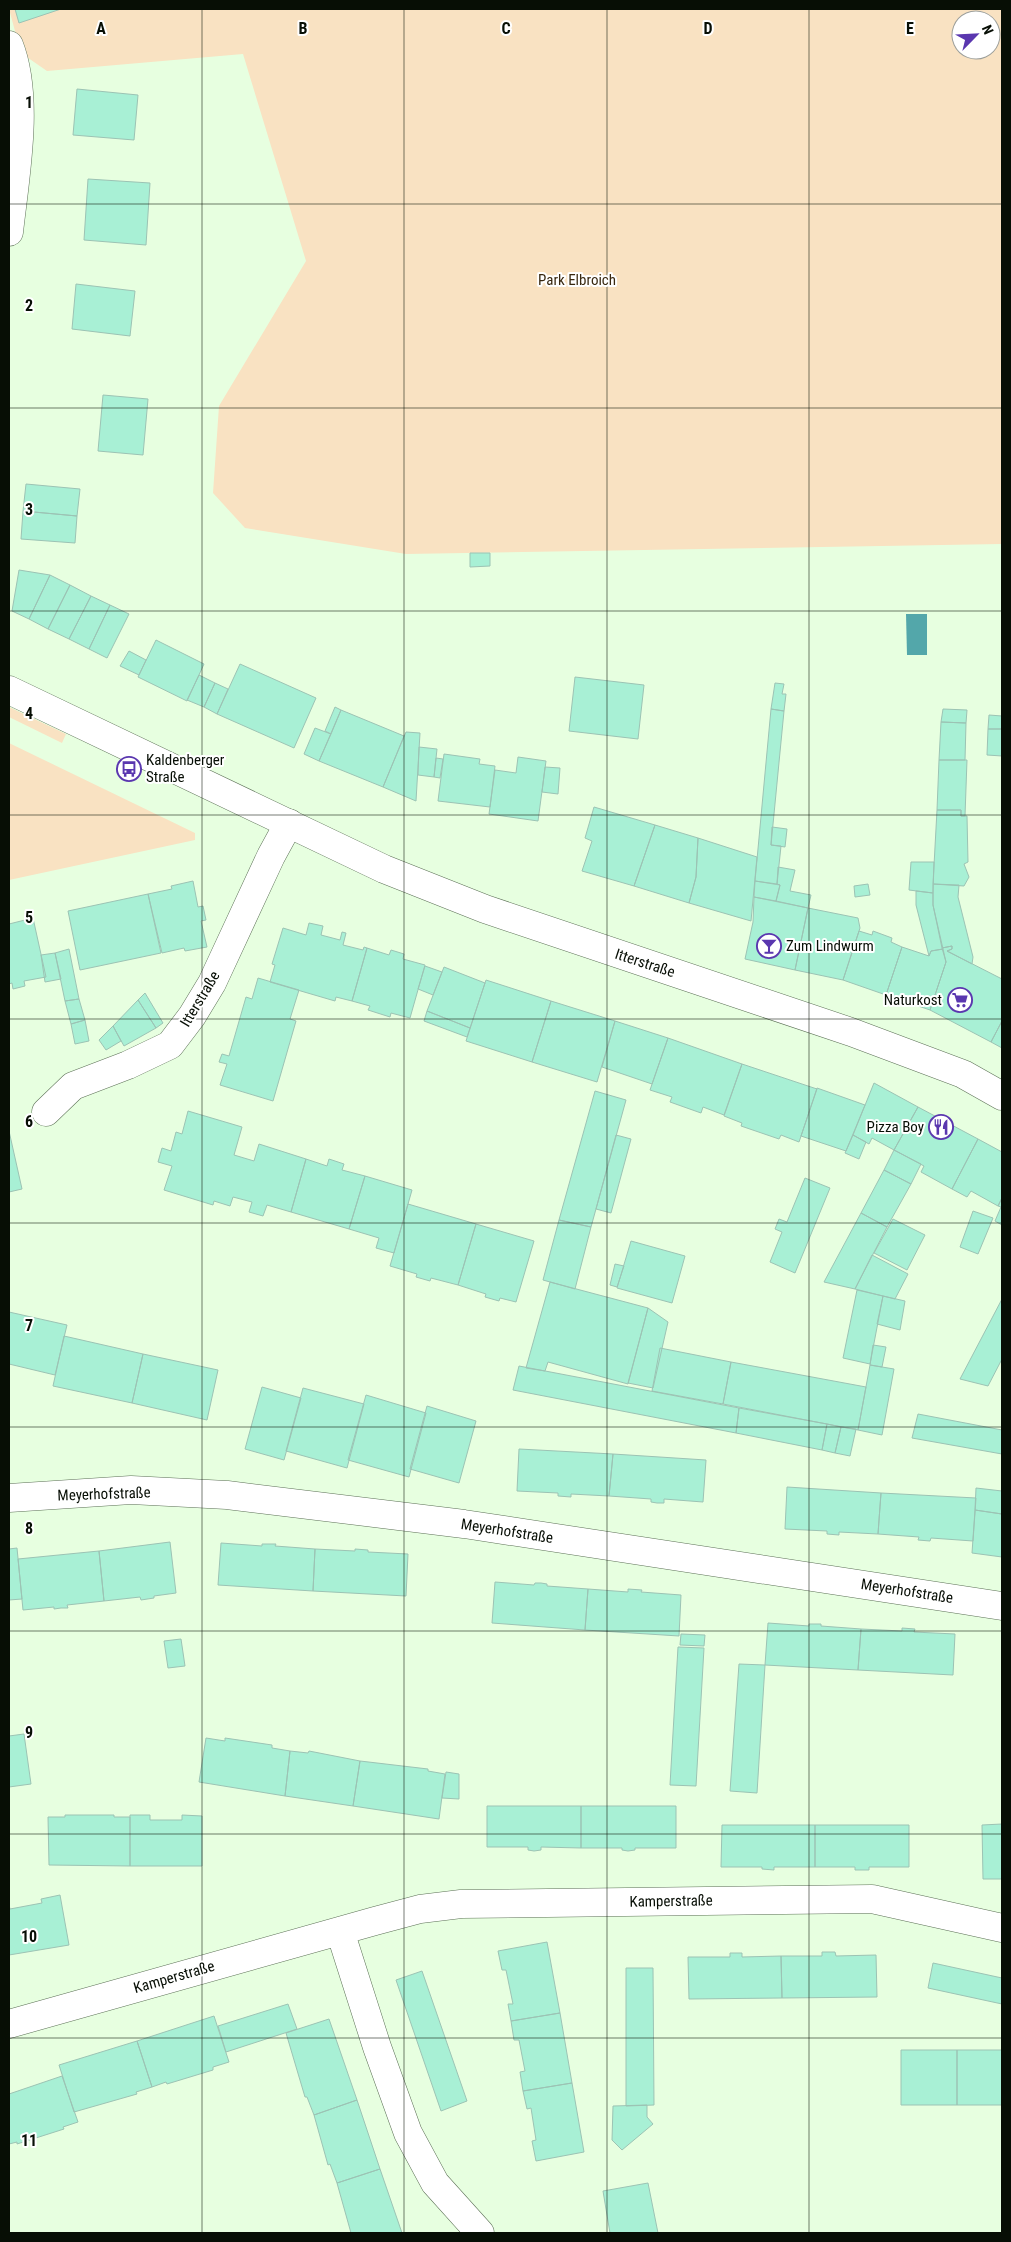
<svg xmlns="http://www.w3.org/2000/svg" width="1011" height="2242" font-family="'Roboto Condensed',sans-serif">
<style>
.green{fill:#f9e2c2;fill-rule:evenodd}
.water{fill:#53a7aa}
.building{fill:#a8f0d5;stroke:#9cc3b4}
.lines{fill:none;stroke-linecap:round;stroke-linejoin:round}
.street-casing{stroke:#5d7157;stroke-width:29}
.secondary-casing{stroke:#5d7157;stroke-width:29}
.street{stroke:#fff;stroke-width:28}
.secondary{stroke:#fff;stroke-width:28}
.grid{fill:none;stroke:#070e05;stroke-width:1;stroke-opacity:0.55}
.labels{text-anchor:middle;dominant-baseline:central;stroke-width:4;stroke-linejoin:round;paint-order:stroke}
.park-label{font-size:15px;fill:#382810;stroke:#fff}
.poi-label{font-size:15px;fill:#070e05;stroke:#fff;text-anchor:start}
.street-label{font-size:15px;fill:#070e05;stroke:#fff}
.grid-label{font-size:16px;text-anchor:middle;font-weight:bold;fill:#070e05;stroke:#fff;stroke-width:4;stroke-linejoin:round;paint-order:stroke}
</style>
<rect width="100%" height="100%" fill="#e7ffe0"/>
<path class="green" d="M9,9H1002V544L406,554L245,528L213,493L219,406L306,261L243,54L47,71L21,53ZM961,20H991V50H961Z
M9,707L66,734L62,743L9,717Z
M9,743L195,833V840L9,880Z"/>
<path class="water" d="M906,614H927V655H907Z"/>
<path class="building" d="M15,9H61L19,23Z
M77,89L138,95L134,140L73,135Z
M88,179L150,183L146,245L84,240Z
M76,284L135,291L130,336L72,329Z
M103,395L148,399L143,455L98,451Z
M26,484L80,489L77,516L23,511Z
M23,511L77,516L75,543L21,539Z
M470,553H490V566L470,567Z
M19,570L50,575L29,619L12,611Z
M50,575L70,585L48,629L29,619Z
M70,585L91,596L69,639L48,629Z
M91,596L110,605L89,649L69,639Z
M110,605L129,614L107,658L89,649Z
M156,640L204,664L187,701L138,677Z
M129,651L146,660L139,675L120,666Z
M240,664L316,698L294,748L217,714Z
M199,675L215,683L204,707L187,700Z
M575,677L644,685L638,739L569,731Z
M215,683L228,689L217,714L204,707Z
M775,683L784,684L782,694H786L784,711L771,709Z
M335,707L341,710L331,734L325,731Z
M771,709L784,711L771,845L781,846L777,884L755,881Z
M943,709L967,710L966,723L941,722Z
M341,710L404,736L383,787L319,761Z
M989,715L1002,716V729H988Z
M941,722L966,723L965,760H939Z
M315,728L331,734L319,761L304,754Z
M988,729H1002V756L987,755Z
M406,732L420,733L416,801L383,787Z
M419,747L437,749L434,777L418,775Z
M444,754L480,759L479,764L495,766L490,807L438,801Z
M518,757L546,761L538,821L489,814L495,770L516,773Z
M436,758L443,759L440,778L434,777Z
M939,760H967L965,816H961V810H937Z
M545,767L560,768L558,794L542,792Z
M594,807L655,825L634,886L582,871L592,841L585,838Z
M937,810H961V816H967L968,862L964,864L969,877L964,886L933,884Z
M655,825L698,838L696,877L689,903L634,886Z
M772,827L787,829L785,847L771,845Z
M698,838L757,857L751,921L689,903L696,877Z
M911,862H934L933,893L909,890Z
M778,867L795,870L790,891L811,895L808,908L776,901L780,885L777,884Z
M193,881L198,907L203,906L206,920L201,921L207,947L185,951L184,948L162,953L148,894L172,889L171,886Z
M755,881L780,885L776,901L754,897Z
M868,884L870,895L855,897L854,886Z
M933,884L959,885L958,897L973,957L972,964L947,951L952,949V946L942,948L933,905Z
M916,891L933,893V905L943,949L931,951L929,956L916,905Z
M148,894L161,953L80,970L68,911Z
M754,897L808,908L795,970L745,959L753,922Z
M808,908L858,918L860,928L843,980L795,970Z
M33,918L46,977L24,981L25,986L13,989L12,983L9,984V924Z
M309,923L323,926L321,935L340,940L342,932L346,933L343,945L363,950L364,947L367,948L352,1001L336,997L335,1001L270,982L275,965L272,964L283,928L306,935Z
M859,931L872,935L873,931L892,938L891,942L902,947L886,995L843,980Z
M952,946V949L947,951L1002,979V1021L991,1042L930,1010L946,962L942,948Z
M902,947L929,956L931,951L943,949L946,962L930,1010L886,995Z
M367,948L389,955L391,950L404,954L403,959L425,965L410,1018L391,1013L390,1017L368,1010L370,1006L352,1001Z
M69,949L79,999L65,1001L55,953Z
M55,953L61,979L45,982L41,955Z
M425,966L442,972L433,995L418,989Z
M444,967L485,983L470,1028L427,1011Z
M258,978L299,990L290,1019L296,1021L273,1101L220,1085L227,1064L219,1062L222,1054L229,1056L246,997L252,999Z
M486,980L551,1001L532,1062L466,1041Z
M145,993L163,1023L156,1028L138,1000Z
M79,999L85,1020L71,1024L65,1001Z
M138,1000L156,1028L124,1046L113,1026Z
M551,1001L615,1021L597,1082L532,1062Z
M427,1011L470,1028L467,1037L424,1021Z
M85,1020L89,1041L75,1044L71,1024Z
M615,1021L668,1038L652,1084L602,1067Z
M1002,1021V1048L991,1042Z
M113,1026L121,1041L106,1050L99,1040Z
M668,1038L742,1064L724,1115L703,1107L701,1113L670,1102L672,1097L650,1090Z
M742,1064L817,1089L799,1142L781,1135L779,1139L741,1126L742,1123L724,1116Z
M874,1083L918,1107L894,1150L872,1138L869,1144L853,1135Z
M817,1088L865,1105L846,1151L801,1136Z
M595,1091L626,1100L591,1227L559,1220Z
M918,1107L978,1139L952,1189L921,1172L924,1166L894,1150Z
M188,1111L242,1127L234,1155L254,1161L259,1144L306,1159L291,1212L267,1205L263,1216L249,1212L252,1202L233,1197L230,1206L214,1201L213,1205L164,1190L172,1166L158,1162L162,1148L171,1151L176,1132L182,1134Z
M9,1131L22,1189L9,1192Z
M616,1135L631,1139L611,1213L596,1209Z
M853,1135L866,1142L859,1159L845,1153Z
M978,1139L1002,1152V1198L998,1206L971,1191L967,1197L952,1189Z
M894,1150L921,1164L911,1184L884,1170Z
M306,1159L327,1166L329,1159L344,1164L342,1170L365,1176L349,1229L291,1212Z
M884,1170L911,1184L887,1227L861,1213Z
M365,1176L412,1190L394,1253L376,1248L379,1238L349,1229Z
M805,1178L830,1188L795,1273L770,1262L782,1232L775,1229L779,1219L787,1222Z
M1002,1198V1225L995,1221L1001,1207L998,1206Z
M408,1204L476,1224L458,1285L431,1278L430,1281L416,1277L417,1274L390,1266Z
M973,1211L993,1218L978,1254L960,1247Z
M861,1213L887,1227L855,1289L824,1282Z
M893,1219L925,1235L907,1270L874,1253Z
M559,1220L591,1227L575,1289L543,1280Z
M476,1224L534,1241L516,1302L500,1298L499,1301L485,1297L486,1294L458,1285Z
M631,1241L685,1256L672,1303L617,1288Z
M872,1255L908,1274L895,1299L855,1289Z
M615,1264L624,1266L617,1287L610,1285Z
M550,1282L648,1308L628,1384L548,1362L545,1371L526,1368Z
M857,1290L883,1296L870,1364L843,1358Z
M883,1296L905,1301L900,1330L877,1324Z
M1002,1299V1359L988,1386L960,1379Z
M648,1308L668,1322L653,1388L628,1383Z
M9,1312L67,1325L55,1375L9,1364Z
M64,1336L143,1354L132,1403L53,1386Z
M873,1345L886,1347L882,1367L870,1365Z
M660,1348L731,1362L723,1404L652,1391Z
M143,1354L218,1370L207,1420L132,1403Z
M731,1362L866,1387L858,1430L723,1404Z
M870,1365L894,1369L882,1435L858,1430Z
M519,1366L739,1408L736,1433L513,1390Z
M262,1387L301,1398L284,1460L245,1449Z
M303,1388L364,1404L347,1468L286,1451Z
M366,1395L426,1413L409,1477L348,1460Z
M427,1406L476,1421L459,1483L410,1469Z
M739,1408L827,1424L822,1450L736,1433Z
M918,1414L1002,1430V1454L912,1438Z
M827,1424L841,1427L835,1453L822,1450Z
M841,1427L856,1429L850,1456L835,1453Z
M519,1449L613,1454L609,1496L571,1494V1497L558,1496V1493L517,1491Z
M613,1454L706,1460L703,1502L664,1499V1503H657L651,1502V1499L609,1496Z
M787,1487L881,1493L878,1534L839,1532V1535L827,1534V1531L785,1529Z
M976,1488L1002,1491V1514L975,1510Z
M881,1493L976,1498L973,1541L931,1538L930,1541L918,1540L919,1537L878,1534Z
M975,1510L1002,1514V1557L972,1553Z
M170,1542L176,1593L154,1596V1598L141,1600L140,1597L104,1601L99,1551Z
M221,1543L262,1546V1544H276L275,1546L315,1549L313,1591L218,1585Z
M17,1548L22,1599L9,1600V1549Z
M315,1549L355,1551V1549L368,1550V1552L408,1554L406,1596L313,1591Z
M99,1551L104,1601L67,1605L68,1608H61L54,1609V1607L23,1610L18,1559Z
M495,1582L534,1585L535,1583H541L547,1584V1586L588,1589L585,1630L492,1623Z
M588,1589L628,1592V1589L642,1590L641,1592L681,1595L679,1636L585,1630Z
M768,1623L809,1626V1624H821V1626L861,1629L858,1670L765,1665Z
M902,1628L915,1629L914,1632L955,1634L953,1675L858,1670L861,1629L902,1631Z
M681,1634L705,1635L704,1646L680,1645Z
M181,1639L185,1666L168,1668L164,1641Z
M678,1647L704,1648L696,1786L670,1785Z
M739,1664L765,1665L757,1793L730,1791Z
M24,1734L31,1784L9,1787V1736Z
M206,1738L225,1741V1738L272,1745V1748L290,1751L285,1796L199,1782Z
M290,1751L308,1753L309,1751L360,1761L353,1806L285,1796Z
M360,1761L428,1769V1771L445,1774L439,1819L353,1806Z
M446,1772L459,1774V1799L442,1798Z
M487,1806H581V1848L541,1847V1850L534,1851L528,1850V1847H487Z
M581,1806H676V1848H635V1850L628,1851L622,1850V1848H581Z
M65,1815H114V1817H130V1866L49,1865L48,1817H65Z
M130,1815H150V1820H182V1815L202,1816V1866H130Z
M1002,1824V1879H983L982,1825Z
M722,1825H815V1867H774V1870L762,1869V1867H721Z
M815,1825H909V1867H869V1870H855V1867H815Z
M60,1895L69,1945L9,1955V1905L10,1909L42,1903L41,1899Z
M547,1942L560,2013L511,2021L508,2004H513L506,1970H502L498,1951Z
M822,1952H835L836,1956L876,1955L877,1997L782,1998L781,1956H822Z
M730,1953H742V1957L781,1956L782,1998L689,1999L688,1957H730Z
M933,1963L1002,1978V2004L928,1988Z
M626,1968H653L654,2105L626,2106Z
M422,1971L467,2101L441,2111L396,1980Z
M288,2004L297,2029L226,2052L218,2026Z
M560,2013L572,2083L523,2091L520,2072L525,2071L519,2040H514L511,2021Z
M214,2016L229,2062L213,2067V2070L167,2084L166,2082L152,2087L137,2041Z
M329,2019L357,2100L314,2115L307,2097H305L286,2033Z
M137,2041L152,2087L136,2092L137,2094L74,2112L59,2065Z
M901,2050H957V2105H901Z
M957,2050H1002V2105H957Z
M62,2076L78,2122L63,2127L64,2129L17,2144V2142L9,2144V2094Z
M572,2083L584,2152L536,2161L532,2141L536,2140L531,2108L527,2109L523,2091Z
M357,2100L380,2169L337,2183L330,2164L328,2165L314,2115Z
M647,2105V2117L653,2124L622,2150L612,2140L613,2106Z
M380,2169L402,2233H351L337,2183Z
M648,2183L658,2233H610L603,2191Z"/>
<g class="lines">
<defs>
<path id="street" d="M9,45C30,98 15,177 9,232
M46,1112L73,1086L128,1065L170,1045L192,1016L212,983L271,856L289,823
M9,1498L131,1490L227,1495L464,1524L1002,1606
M340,1931L377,2047L408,2133L435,2183L480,2233
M9,2024L375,1921L420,1909L461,1904L872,1899L1002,1928"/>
<path id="secondary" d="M9,690L384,869L485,909L851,1032L963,1074L1002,1096"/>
</defs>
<use href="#street" class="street-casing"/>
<use href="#secondary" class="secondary-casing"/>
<use href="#street" class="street"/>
<use href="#secondary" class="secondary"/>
</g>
<path class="grid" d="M202,9V2233M404,9V2233M607,9V2233M809,9V2233M9,204H1002M9,408H1002M9,611H1002M9,815H1002M9,1019H1002M9,1223H1002M9,1427H1002M9,1631H1002M9,1834H1002M9,2038H1002"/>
<defs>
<symbol id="bus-ring" viewBox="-11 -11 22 22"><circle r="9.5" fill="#fff" stroke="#5a37af" stroke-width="1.5"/><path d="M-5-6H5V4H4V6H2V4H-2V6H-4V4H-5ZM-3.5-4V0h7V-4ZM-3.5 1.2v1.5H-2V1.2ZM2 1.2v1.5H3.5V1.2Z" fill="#5a37af"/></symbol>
<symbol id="bar-ring" viewBox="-11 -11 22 22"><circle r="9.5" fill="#fff" stroke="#5a37af" stroke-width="1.5"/><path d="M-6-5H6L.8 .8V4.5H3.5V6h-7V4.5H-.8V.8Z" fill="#5a37af"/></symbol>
<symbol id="supermarket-ring" viewBox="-11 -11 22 22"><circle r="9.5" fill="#fff" stroke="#5a37af" stroke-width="1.5"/><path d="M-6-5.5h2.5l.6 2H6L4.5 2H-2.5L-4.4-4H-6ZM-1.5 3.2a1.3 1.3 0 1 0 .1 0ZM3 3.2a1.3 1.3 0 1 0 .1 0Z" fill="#5a37af"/></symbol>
<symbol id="restaurant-ring" viewBox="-11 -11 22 22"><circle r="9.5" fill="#fff" stroke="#5a37af" stroke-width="1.5"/><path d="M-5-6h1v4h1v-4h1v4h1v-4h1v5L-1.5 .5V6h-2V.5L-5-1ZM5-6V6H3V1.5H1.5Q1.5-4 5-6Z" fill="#5a37af"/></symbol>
</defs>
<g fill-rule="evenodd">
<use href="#bus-ring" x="115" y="755" width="28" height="28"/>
<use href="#bar-ring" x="755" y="932" width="28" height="28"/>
<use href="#supermarket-ring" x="946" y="986" width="28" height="28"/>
<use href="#restaurant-ring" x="927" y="1113" width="28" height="28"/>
</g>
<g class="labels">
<g class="park-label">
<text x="577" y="280">Park Elbroich</text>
</g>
<g class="poi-label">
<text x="146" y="760">Kaldenberger<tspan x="146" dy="17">Straße</tspan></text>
<text x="786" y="946">Zum Lindwurm</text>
<text x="942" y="1000" text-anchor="end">Naturkost</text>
<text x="924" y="1127" text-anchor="end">Pizza Boy</text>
</g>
<g class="street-label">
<text transform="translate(645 963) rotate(18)">Itterstraße</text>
<text transform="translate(200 999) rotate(-59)">Itterstraße</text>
<text transform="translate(104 1494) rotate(-2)">Meyerhofstraße</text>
<text transform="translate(507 1531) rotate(9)">Meyerhofstraße</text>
<text transform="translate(907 1591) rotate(9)">Meyerhofstraße</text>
<text transform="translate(671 1901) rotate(-1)">Kamperstraße</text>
<text transform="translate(174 1977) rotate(-16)">Kamperstraße</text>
</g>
</g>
<g class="grid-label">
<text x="101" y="34">A</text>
<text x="303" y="34">B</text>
<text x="506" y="34">C</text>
<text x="708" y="34">D</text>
<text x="910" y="34">E</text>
<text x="29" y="108">1</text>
<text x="29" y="311">2</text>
<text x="29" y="515">3</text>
<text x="29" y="719">4</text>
<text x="29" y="923">5</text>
<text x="29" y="1127">6</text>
<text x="29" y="1331">7</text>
<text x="29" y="1534">8</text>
<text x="29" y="1738">9</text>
<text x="29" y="1942">10</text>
<text x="29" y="2146">11</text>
</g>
<rect width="1011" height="2242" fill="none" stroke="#070e05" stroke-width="20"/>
<g transform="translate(976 35) rotate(66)"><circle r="24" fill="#ffffff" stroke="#9c9f9b"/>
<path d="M0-4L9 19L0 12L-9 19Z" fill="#5a37af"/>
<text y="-8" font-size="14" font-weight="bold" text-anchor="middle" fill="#070e05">N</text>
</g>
</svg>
